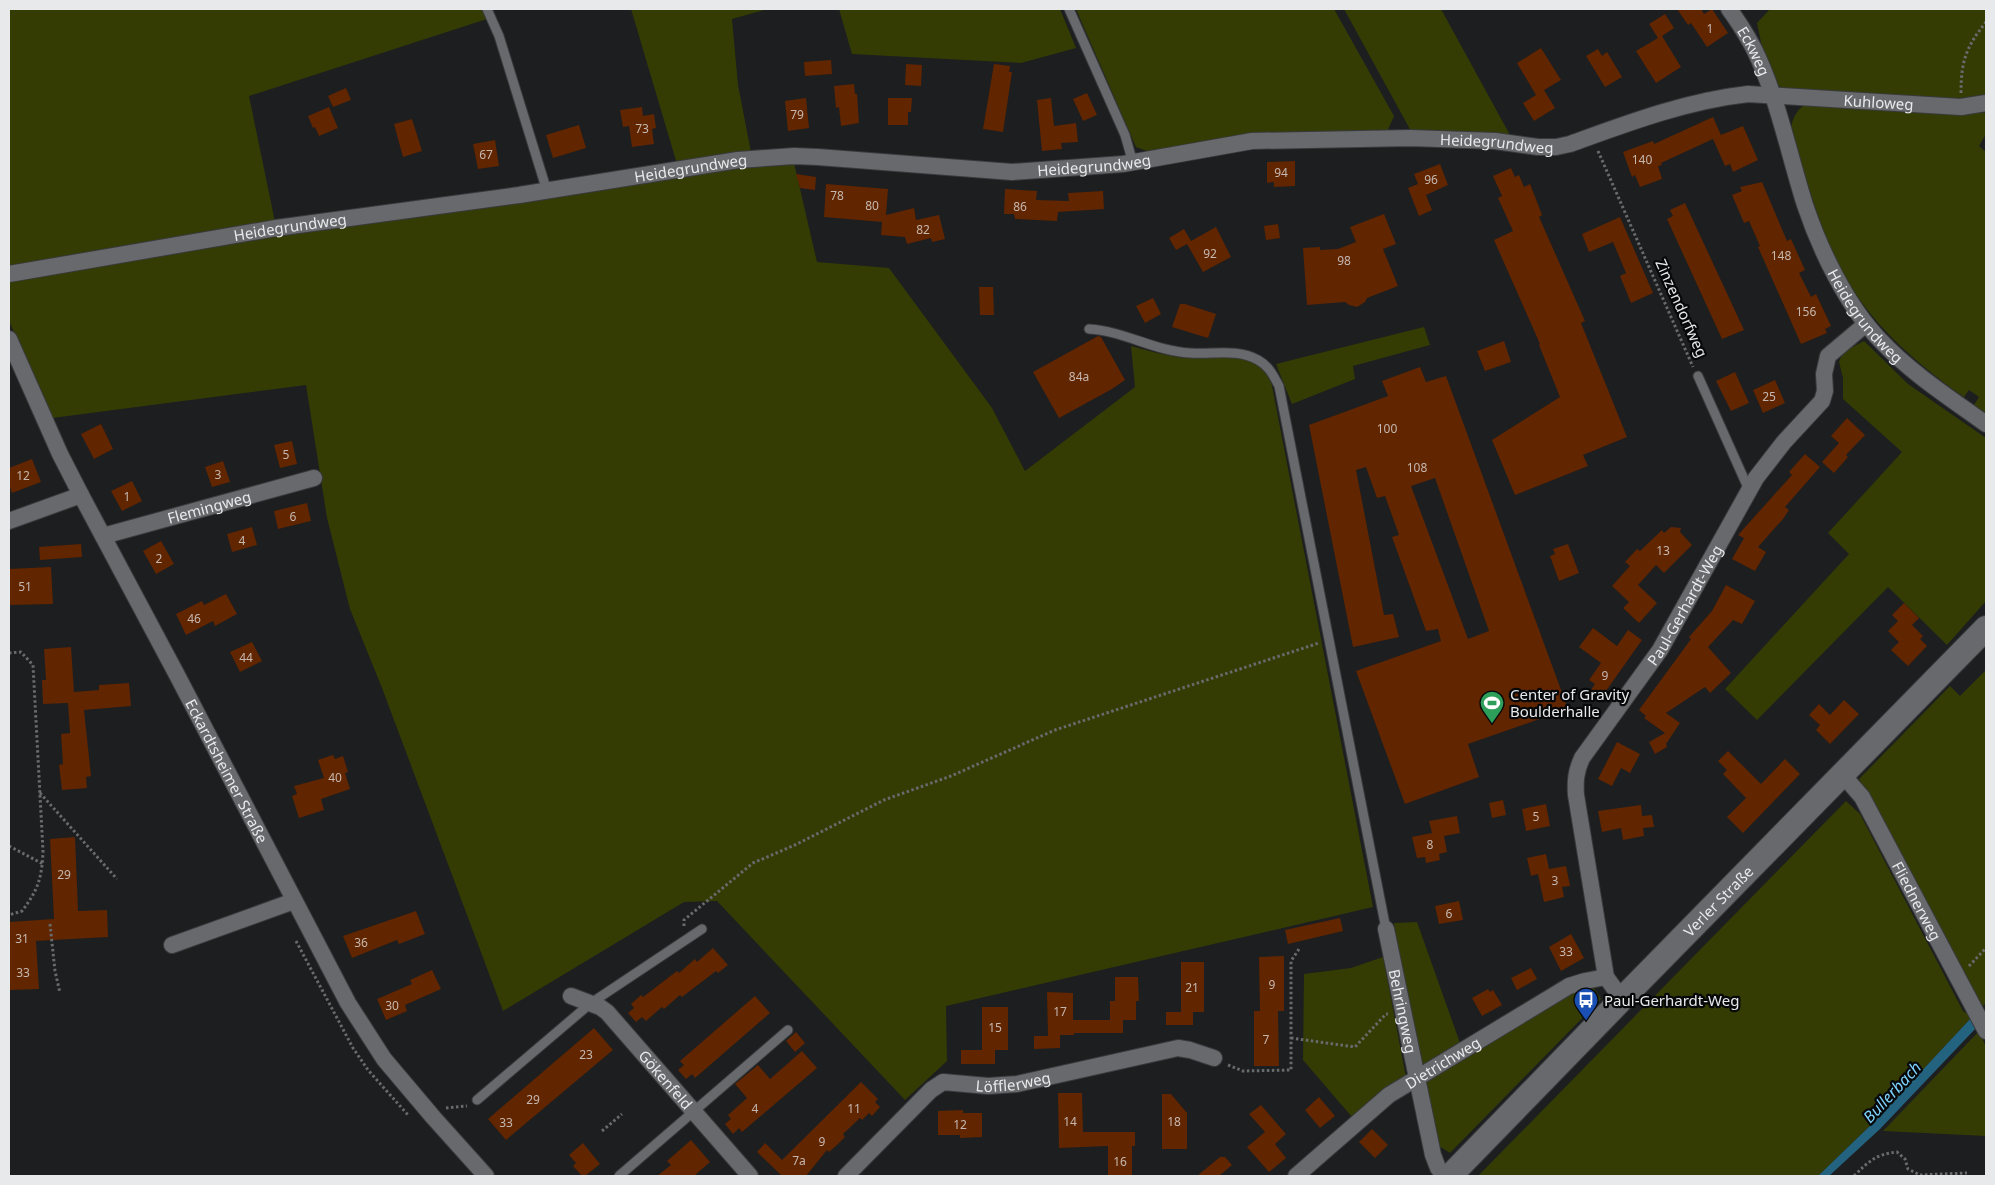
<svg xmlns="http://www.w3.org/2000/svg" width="1995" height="1185" font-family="'Noto Sans',sans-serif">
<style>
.green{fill:#343c04}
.water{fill:#24637f}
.building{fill:#612500;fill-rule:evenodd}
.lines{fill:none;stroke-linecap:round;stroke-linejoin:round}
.service-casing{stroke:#383a3c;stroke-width:11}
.minor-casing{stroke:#383a3c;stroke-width:18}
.secondary-casing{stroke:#383a3c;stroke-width:26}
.path{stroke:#686a6c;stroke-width:3;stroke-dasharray:2.5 2.5;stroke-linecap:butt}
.service{stroke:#67696c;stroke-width:9}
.minor{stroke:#67696c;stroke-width:16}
.secondary{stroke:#67696c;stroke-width:24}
.labels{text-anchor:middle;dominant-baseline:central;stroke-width:4.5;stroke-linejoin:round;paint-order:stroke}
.number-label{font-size:12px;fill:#c6b8b0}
.street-label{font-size:15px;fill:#e8e9eb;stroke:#070809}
.poi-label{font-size:15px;fill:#e8e9eb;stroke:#070809;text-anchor:start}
.water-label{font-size:16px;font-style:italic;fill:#7ed4fe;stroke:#070809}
</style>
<rect width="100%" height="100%" fill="#1c1e20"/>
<path class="green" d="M9,9H486L490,18L249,96L275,222L9,266Z
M631,9H768L732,19L738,85L751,152L677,164Z
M839,9H1060L1076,48L1021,63L852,54Z
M1076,9H1334L1394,116L1387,132L1251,134L1147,151L1136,147Z
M1344,9H1441L1510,135L1412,133Z
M1770,9H1986V96L1949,99L1781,88C1763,66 1763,49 1757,23Z
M1805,104L1952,113H1986V134L1979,146L1986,152V413L1974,405L1979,397L1969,390L1964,397C1920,366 1877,330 1848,282C1828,249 1816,210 1804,173C1795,147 1780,124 1805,104Z
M794,163L817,262L889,268L992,408L1025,471L1135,387L1131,346C1150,351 1169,357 1189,358C1209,359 1254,351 1267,372C1269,376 1271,382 1272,386L1373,907L946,1006L947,1061L905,1100L717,901L684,902L503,1011L382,688L350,609L327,518L306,385L52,418L9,321V282L278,234L739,167Z
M1424,327L1430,345L1353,366L1355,379L1292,404L1276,364Z
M1864,341L1908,384L1986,438V601L1947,645L1888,587L1757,720L1725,689L1849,554L1828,533L1902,452L1843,399V378L1839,362L1843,352Z
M1986,670V1003L1981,1008L1859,779L1950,686L1960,696Z
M1846,801L1860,814L1963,1011L1972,1017L1874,1122L1818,1176H1478Z
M1417,922L1460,1043L1571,991L1594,988L1601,999L1450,1153L1436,1144L1421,1078L1394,923Z
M1383,957L1406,1077L1352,1117L1303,1060L1304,974L1351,968Z
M1979,1031L1986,1047V1136L1883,1131Z"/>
<path class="water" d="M1972,1017L1977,1027L1880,1129L1829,1176H1818L1874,1122Z"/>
<path class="building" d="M1677,9H1701L1704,14L1712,9L1728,33L1707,47L1691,23L1688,25Z
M1665,14L1674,28L1662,36L1681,67L1656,83L1636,51L1658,38L1649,24Z
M1541,48L1561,80L1539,93L1544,90L1555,108L1534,121L1523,103L1536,95L1517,63Z
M1598,49L1602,56L1607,52L1622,77L1605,87L1586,56Z
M831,60L832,74L805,76L804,62Z
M906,64L922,65L921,86L905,85Z
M994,64L1010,66L1009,72H1012L1003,132L983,129Z
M854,84L855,94H857L859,123L841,126L839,107L836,108L834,86Z
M346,88L351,100L333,107L328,96Z
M1087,93L1097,115L1083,121L1073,99Z
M806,98L809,128L788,131L785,101Z
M888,98H912L911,112H908V125H888Z
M1051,98L1054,126L1076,123L1078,142L1061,143L1062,149L1042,151L1037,100Z
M329,107L338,128L319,136L315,127L313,128L308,116Z
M642,107L643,116L654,114L656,128L652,129L654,144L632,147L629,126L623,127L620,110Z
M1713,117L1721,135L1716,137L1743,126L1758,160L1733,172L1730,164L1725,166L1713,139L1661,163L1662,165L1658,166L1662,179L1640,187L1635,175L1632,177L1623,152L1653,141L1654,144Z
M412,119L422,151L403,157L394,124Z
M579,125L586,148L553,158L546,135Z
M495,140L499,166L478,169L473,144Z
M1295,161V186L1274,187V182L1267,183V162Z
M1440,164L1448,185L1426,195L1432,210L1419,216L1408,188L1418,184L1414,174Z
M1511,168L1515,177L1519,175L1524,187L1530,184L1537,202L1542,215L1539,217L1585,321L1581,323L1627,437L1583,455L1588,466L1515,495L1492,440L1560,397L1539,345L1540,344L1494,240L1513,231L1498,198L1502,196L1493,176Z
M796,174L816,177L815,190L800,188Z
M1762,182L1787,241L1791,239L1805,270L1799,273L1811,297L1816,294L1831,326L1825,329L1827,333L1801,344L1758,247L1760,246L1749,221L1744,223L1732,195L1742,191L1740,187Z
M826,184L888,189L886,215L914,208L916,220L939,215L945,239L932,242L931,238L907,244L905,237L881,235L882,222L824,217Z
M1005,189L1037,191L1036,200L1069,201L1068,193L1103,191L1104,209L1058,212L1057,221L1015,219L1014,214H1004Z
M1685,203L1744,330L1722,339L1667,219L1673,216L1670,210Z
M1384,214L1396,244L1383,249L1398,286L1367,298L1365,302L1357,307L1349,305L1345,302L1307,305L1303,248L1320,247V250L1338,249L1356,242L1350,227Z
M1620,217L1653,293L1631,303L1620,276L1626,273L1613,242L1589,252L1582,234Z
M1278,224L1280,238L1266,240L1264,226Z
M1216,227L1231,257L1203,272L1187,244L1176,250L1169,238L1184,229L1191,241Z
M979,287H993L994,315H980Z
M1153,298L1161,314L1145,323L1136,306Z
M1180,304H1185L1216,314L1208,338L1172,327Z
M1098,336L1101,337L1125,380L1112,389L1059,418L1033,372Z
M1504,341L1511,362L1485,371L1477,351Z
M1420,367L1426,382L1446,376L1568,709L1468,744L1479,777L1405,804L1356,671L1441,641L1438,629L1426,631L1392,537L1399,535L1385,496L1377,498L1366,467L1356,470L1384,615L1393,614L1399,637L1353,647L1309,425L1388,396L1382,381ZM1435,478L1489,631L1468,639L1411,486Z
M1735,372L1749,403L1731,411L1716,381Z
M1775,380L1785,403L1763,413L1753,390Z
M1847,418L1865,435L1846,455L1848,457L1834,473L1822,462L1839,443L1831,436Z
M101,424L113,449L94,459L81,434Z
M292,441L297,464L280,468L274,445Z
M1805,454L1820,467L1785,507L1789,510L1783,519L1758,547L1766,552L1755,571L1732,559L1744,538L1738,535L1792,475L1789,472Z
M32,459L41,482L12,493L9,484V468Z
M223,461L230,482L212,487L205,467Z
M132,481L142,501L122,511L111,491Z
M307,503L311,521L278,529L274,511Z
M252,527L257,545L232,552L227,534Z
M1671,527L1681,528L1680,532L1692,545L1664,573L1656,565L1638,585L1657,603L1639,623L1623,608L1629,602L1612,586L1630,566L1625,562L1637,549L1640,551L1662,530L1664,533Z
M161,541L174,564L156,574L143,551Z
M81,544L82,557L40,560L39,547Z
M1568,544L1579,573L1559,581L1550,556L1555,554L1553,549Z
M51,567L53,604L9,605V569Z
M1726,585L1755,601L1742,624L1733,620L1708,647L1731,673L1710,693L1705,687L1666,713L1680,723L1666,744L1667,747L1655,754L1649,742L1665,733L1644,718L1646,716L1639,710L1691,639L1689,637L1712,611Z
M226,594L237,614L215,626L213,621L186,635L176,614L202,601L204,605Z
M1904,603L1919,618L1912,625L1923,636L1920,639L1927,646L1908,666L1891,650L1899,642L1888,631L1898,621L1892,615Z
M1593,628L1617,646L1628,630L1642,640L1601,698L1591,690L1595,684L1589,680L1601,663L1579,647Z
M252,642L262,661L240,672L230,652Z
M71,647L74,692L99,690V685L129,683L131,706L84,710L91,776L86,777L87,788L62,790L59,765L63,764L61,734L70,733L68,703L43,704L42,680H46L44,649Z
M1844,700L1859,714L1830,744L1816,730L1820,725L1809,715L1819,704L1830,715Z
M1617,742L1640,754L1630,773L1621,768L1612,786L1598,779Z
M1728,751L1761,784L1785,759L1800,774L1743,833L1727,817L1746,798L1723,774L1727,770L1718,761Z
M333,755L335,759L343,756L348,772L345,773L350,789L321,799L324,810L299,818L292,796L297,794L294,786L324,778L318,760Z
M1503,800L1506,815L1492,818L1489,803Z
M1546,804L1550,826L1526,831L1522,809Z
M1641,805L1642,816L1652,815L1654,827L1643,828L1644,836L1623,840L1621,828L1602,832L1598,811Z
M1457,816L1460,833L1444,836L1447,852L1439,854L1440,860L1426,863L1425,857L1417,858L1412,837L1432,833L1429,821Z
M75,837L78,911L107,910L108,937L36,941L39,989L9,990V922L54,919L50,839Z
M1546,854L1549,869L1566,866L1570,886L1562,887L1564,897L1544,902L1538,874L1531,876L1527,858Z
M1459,901L1463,920L1439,924L1435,906Z
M416,911L425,934L399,944L397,940L352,958L343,936Z
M1340,918L1343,931L1288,944L1285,930Z
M1571,934L1584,958L1561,971L1549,947Z
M713,948L728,965L718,973L716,971L682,997L680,995L664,1009L662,1007L646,1021L642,1017L636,1022L628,1013L634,1008L631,1004L641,995L643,997L677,971L679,973L695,959L697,962Z
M1284,956V1011H1278L1279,1066H1254V1011H1260L1259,957Z
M1181,962H1204V1012H1193V1025H1166V1012H1181Z
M1531,968L1537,979L1517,990L1511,978Z
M432,970L441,989L405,1005L407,1011L386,1020L377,999L412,984L410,980Z
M1115,977H1138L1139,1001H1136V1020H1123V1033H1074V1035H1060V1048L1034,1049V1036H1048L1047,992L1073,993V1020H1110V1001H1115Z
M1488,989L1490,992L1493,990L1502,1005L1482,1016L1472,998Z
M755,996L770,1013L695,1078L692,1074L686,1079L678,1070L684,1065L680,1061Z
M982,1007H1008V1050H995V1064H961V1050H982Z
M594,1028L613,1050L506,1140L488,1119Z
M796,1032L805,1043L795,1052L786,1041Z
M802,1051L817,1068L742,1132L739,1128L733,1134L725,1124L731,1119L728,1115L747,1098L735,1084L758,1065L770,1079Z
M861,1082L878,1099L875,1102L880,1107L872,1116L869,1113L862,1120L860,1118L843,1134L845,1137L837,1145L829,1152L827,1150L806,1176H782L757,1152L765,1143L782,1160Z
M1058,1093H1082L1083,1132H1135V1146H1132V1176H1108V1146L1059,1148Z
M1162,1094H1171L1187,1113V1149H1162Z
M1319,1097L1335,1116L1320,1128L1305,1110Z
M1261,1105L1286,1134L1275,1144L1286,1158L1269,1172L1247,1147L1265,1132L1249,1114Z
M963,1110V1113H982V1137L960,1138V1135H938V1111Z
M1372,1129L1388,1145L1375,1158L1359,1142Z
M691,1140L710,1162L694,1176H657L671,1165L667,1161Z
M583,1143L600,1164L585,1176H582L573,1166L576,1163L569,1155Z
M1220,1157H1225L1232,1165L1219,1176H1197Z"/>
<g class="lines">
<defs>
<path id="service" d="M487,9L499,36L547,191
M1069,9L1125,135L1133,163
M1089,329C1124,331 1154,351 1190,353C1212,355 1237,348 1258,360C1269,366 1273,375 1279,386L1386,929
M1698,376L1749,490
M477,1100L591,1003L702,929
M619,1176L788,1030"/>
<g id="minor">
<path id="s1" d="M1729,9C1738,21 1746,34 1753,47C1777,94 1789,155 1805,205C1820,250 1847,306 1880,340C1911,373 1950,398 1986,424"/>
<path id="s2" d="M9,274L276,228L519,195L738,160L794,156L818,157L1012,172L1123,164L1252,141L1411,138L1495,141L1538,147H1556L1570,144C1628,123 1686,101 1748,94L1961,107L1986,103"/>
<path id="s3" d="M9,339L60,454L81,495L177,675L348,1003L384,1059L433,1117L486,1176"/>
<path d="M9,521L81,495"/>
<path id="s4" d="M103,536L314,478"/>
<path id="s5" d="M1842,774L1862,797L1986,1031"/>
<path id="s6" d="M1386,929L1433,1155L1438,1168L1446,1176"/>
<path d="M172,945L294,901"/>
<path id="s7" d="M571,996L600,1007L607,1012L750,1176"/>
<path id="s8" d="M1622,999L1606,977L1576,795C1575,781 1576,771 1582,758L1660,650L1756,478L1784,442L1822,401L1825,391L1824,374L1828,356L1866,324"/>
<path id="s9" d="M846,1176L931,1090L943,1082L988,1086L1017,1084L1178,1048L1190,1050L1214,1058"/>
<path id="s10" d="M1296,1176L1389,1095L1569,986L1585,981L1606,977"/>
</g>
<g id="secondary">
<path id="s11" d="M1450,1176L1622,999L1986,628"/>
</g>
</defs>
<use href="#service" class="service-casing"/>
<use href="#minor" class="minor-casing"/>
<use href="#secondary" class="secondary-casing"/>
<path class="path" d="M1961,93C1961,61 1966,47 1986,22
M1598,151L1693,367
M9,653L21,652L33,665L43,851C42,878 38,890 22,911L9,915
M40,793L117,879
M9,846L43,864
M50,924L55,971L60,993
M684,926V920L753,863L795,845L884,800L951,776L1055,730L1319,643
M296,941L353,1048L368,1070L408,1115
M1969,966L1986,948
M1291,1038L1355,1047L1386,1014H1388
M1228,1065L1243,1071L1291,1070V961L1299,949
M446,1108L467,1106
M602,1131L622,1114
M1854,1176C1868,1162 1876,1154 1897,1152L1905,1159L1908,1169L1920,1175L1967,1173"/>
<use href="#service" class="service"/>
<use href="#minor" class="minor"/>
<use href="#secondary" class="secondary"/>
</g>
<defs>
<symbol id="stadium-pin" viewBox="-11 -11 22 30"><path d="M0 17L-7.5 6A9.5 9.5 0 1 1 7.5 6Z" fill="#2e9e5b" stroke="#070809"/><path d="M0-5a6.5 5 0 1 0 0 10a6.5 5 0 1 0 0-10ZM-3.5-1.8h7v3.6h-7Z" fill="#fff"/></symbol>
<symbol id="bus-pin" viewBox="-11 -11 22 30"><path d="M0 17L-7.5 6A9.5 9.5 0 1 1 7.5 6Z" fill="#1a4fb4" stroke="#070809"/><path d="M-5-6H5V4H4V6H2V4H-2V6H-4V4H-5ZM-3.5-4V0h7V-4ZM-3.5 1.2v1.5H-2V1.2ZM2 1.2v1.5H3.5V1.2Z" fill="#fff"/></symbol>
</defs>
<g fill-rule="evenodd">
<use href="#stadium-pin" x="1478" y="689" width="28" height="38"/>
<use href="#bus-pin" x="1572" y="986" width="28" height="38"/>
</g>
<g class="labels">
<g class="number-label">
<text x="1710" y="28">1</text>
<text x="797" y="114">79</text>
<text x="642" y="128">73</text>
<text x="486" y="154">67</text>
<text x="1642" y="159">140</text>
<text x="1281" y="172">94</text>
<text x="1431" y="179">96</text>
<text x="837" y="195">78</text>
<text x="872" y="205">80</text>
<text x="1020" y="206">86</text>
<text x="923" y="229">82</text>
<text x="1210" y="253">92</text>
<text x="1781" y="255">148</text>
<text x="1344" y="260">98</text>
<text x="1806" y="311">156</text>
<text x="1079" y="376">84a</text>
<text x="1769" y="396">25</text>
<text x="1387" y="428">100</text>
<text x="286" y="454">5</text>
<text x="1417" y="467">108</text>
<text x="218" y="474">3</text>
<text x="23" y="475">12</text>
<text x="127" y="496">1</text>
<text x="293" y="516">6</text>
<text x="242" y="540">4</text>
<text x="1663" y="550">13</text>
<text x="159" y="558">2</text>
<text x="25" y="586">51</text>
<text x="194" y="618">46</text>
<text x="246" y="657">44</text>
<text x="1605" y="675">9</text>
<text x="335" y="777">40</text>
<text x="1536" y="816">5</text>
<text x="1430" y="844">8</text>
<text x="64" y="874">29</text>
<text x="1555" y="880">3</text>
<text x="1449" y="913">6</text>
<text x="22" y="938">31</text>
<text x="361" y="942">36</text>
<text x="1566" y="951">33</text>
<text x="23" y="972">33</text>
<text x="1272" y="984">9</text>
<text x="1192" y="987">21</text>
<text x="392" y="1005">30</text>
<text x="1060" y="1011">17</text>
<text x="995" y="1027">15</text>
<text x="1266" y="1039">7</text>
<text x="586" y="1054">23</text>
<text x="533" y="1099">29</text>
<text x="755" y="1108">4</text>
<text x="854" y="1108">11</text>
<text x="1070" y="1121">14</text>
<text x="1174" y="1121">18</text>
<text x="506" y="1122">33</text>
<text x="960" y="1124">12</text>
<text x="822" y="1141">9</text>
<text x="799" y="1160">7a</text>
<text x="1120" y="1161">16</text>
</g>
<g class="street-label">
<text stroke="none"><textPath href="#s1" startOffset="49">Eckweg</textPath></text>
<text stroke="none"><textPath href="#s2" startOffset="1890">Kuhloweg</textPath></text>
<text stroke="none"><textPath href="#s2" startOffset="1500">Heidegrundweg</textPath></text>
<text stroke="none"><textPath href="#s2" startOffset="1095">Heidegrundweg</textPath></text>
<text stroke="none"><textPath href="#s2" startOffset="690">Heidegrundweg</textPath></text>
<text stroke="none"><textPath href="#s2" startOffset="285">Heidegrundweg</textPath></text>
<text transform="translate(1682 308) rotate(66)">Zinzendorfweg</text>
<text stroke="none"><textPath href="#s1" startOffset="339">Heidegrundweg</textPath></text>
<text stroke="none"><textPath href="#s4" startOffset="110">Flemingweg</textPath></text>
<text stroke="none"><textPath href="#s8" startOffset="434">Paul-Gerhardt-Weg</textPath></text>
<text stroke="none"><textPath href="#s3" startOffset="484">Eckardtsheimer Straße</textPath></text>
<text stroke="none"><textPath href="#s11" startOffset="384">Verler Straße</textPath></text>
<text stroke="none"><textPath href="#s5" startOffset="148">Fliednerweg</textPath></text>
<text stroke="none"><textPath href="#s6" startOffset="84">Behringweg</textPath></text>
<text stroke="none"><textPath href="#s10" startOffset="186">Dietrichweg</textPath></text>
<text stroke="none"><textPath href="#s7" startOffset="129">Gökenfeld</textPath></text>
<text stroke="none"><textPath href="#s9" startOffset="206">Löfflerweg</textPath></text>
</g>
<g class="poi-label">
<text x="1510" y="694">Center of Gravity<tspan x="1510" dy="17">Boulderhalle</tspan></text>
<text x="1604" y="1000">Paul-Gerhardt-Weg</text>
</g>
<g class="water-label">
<text transform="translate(1892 1092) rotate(-47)">Bullerbach</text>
</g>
</g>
<rect width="1995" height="1185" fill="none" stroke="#e8e9eb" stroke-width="20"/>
</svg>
